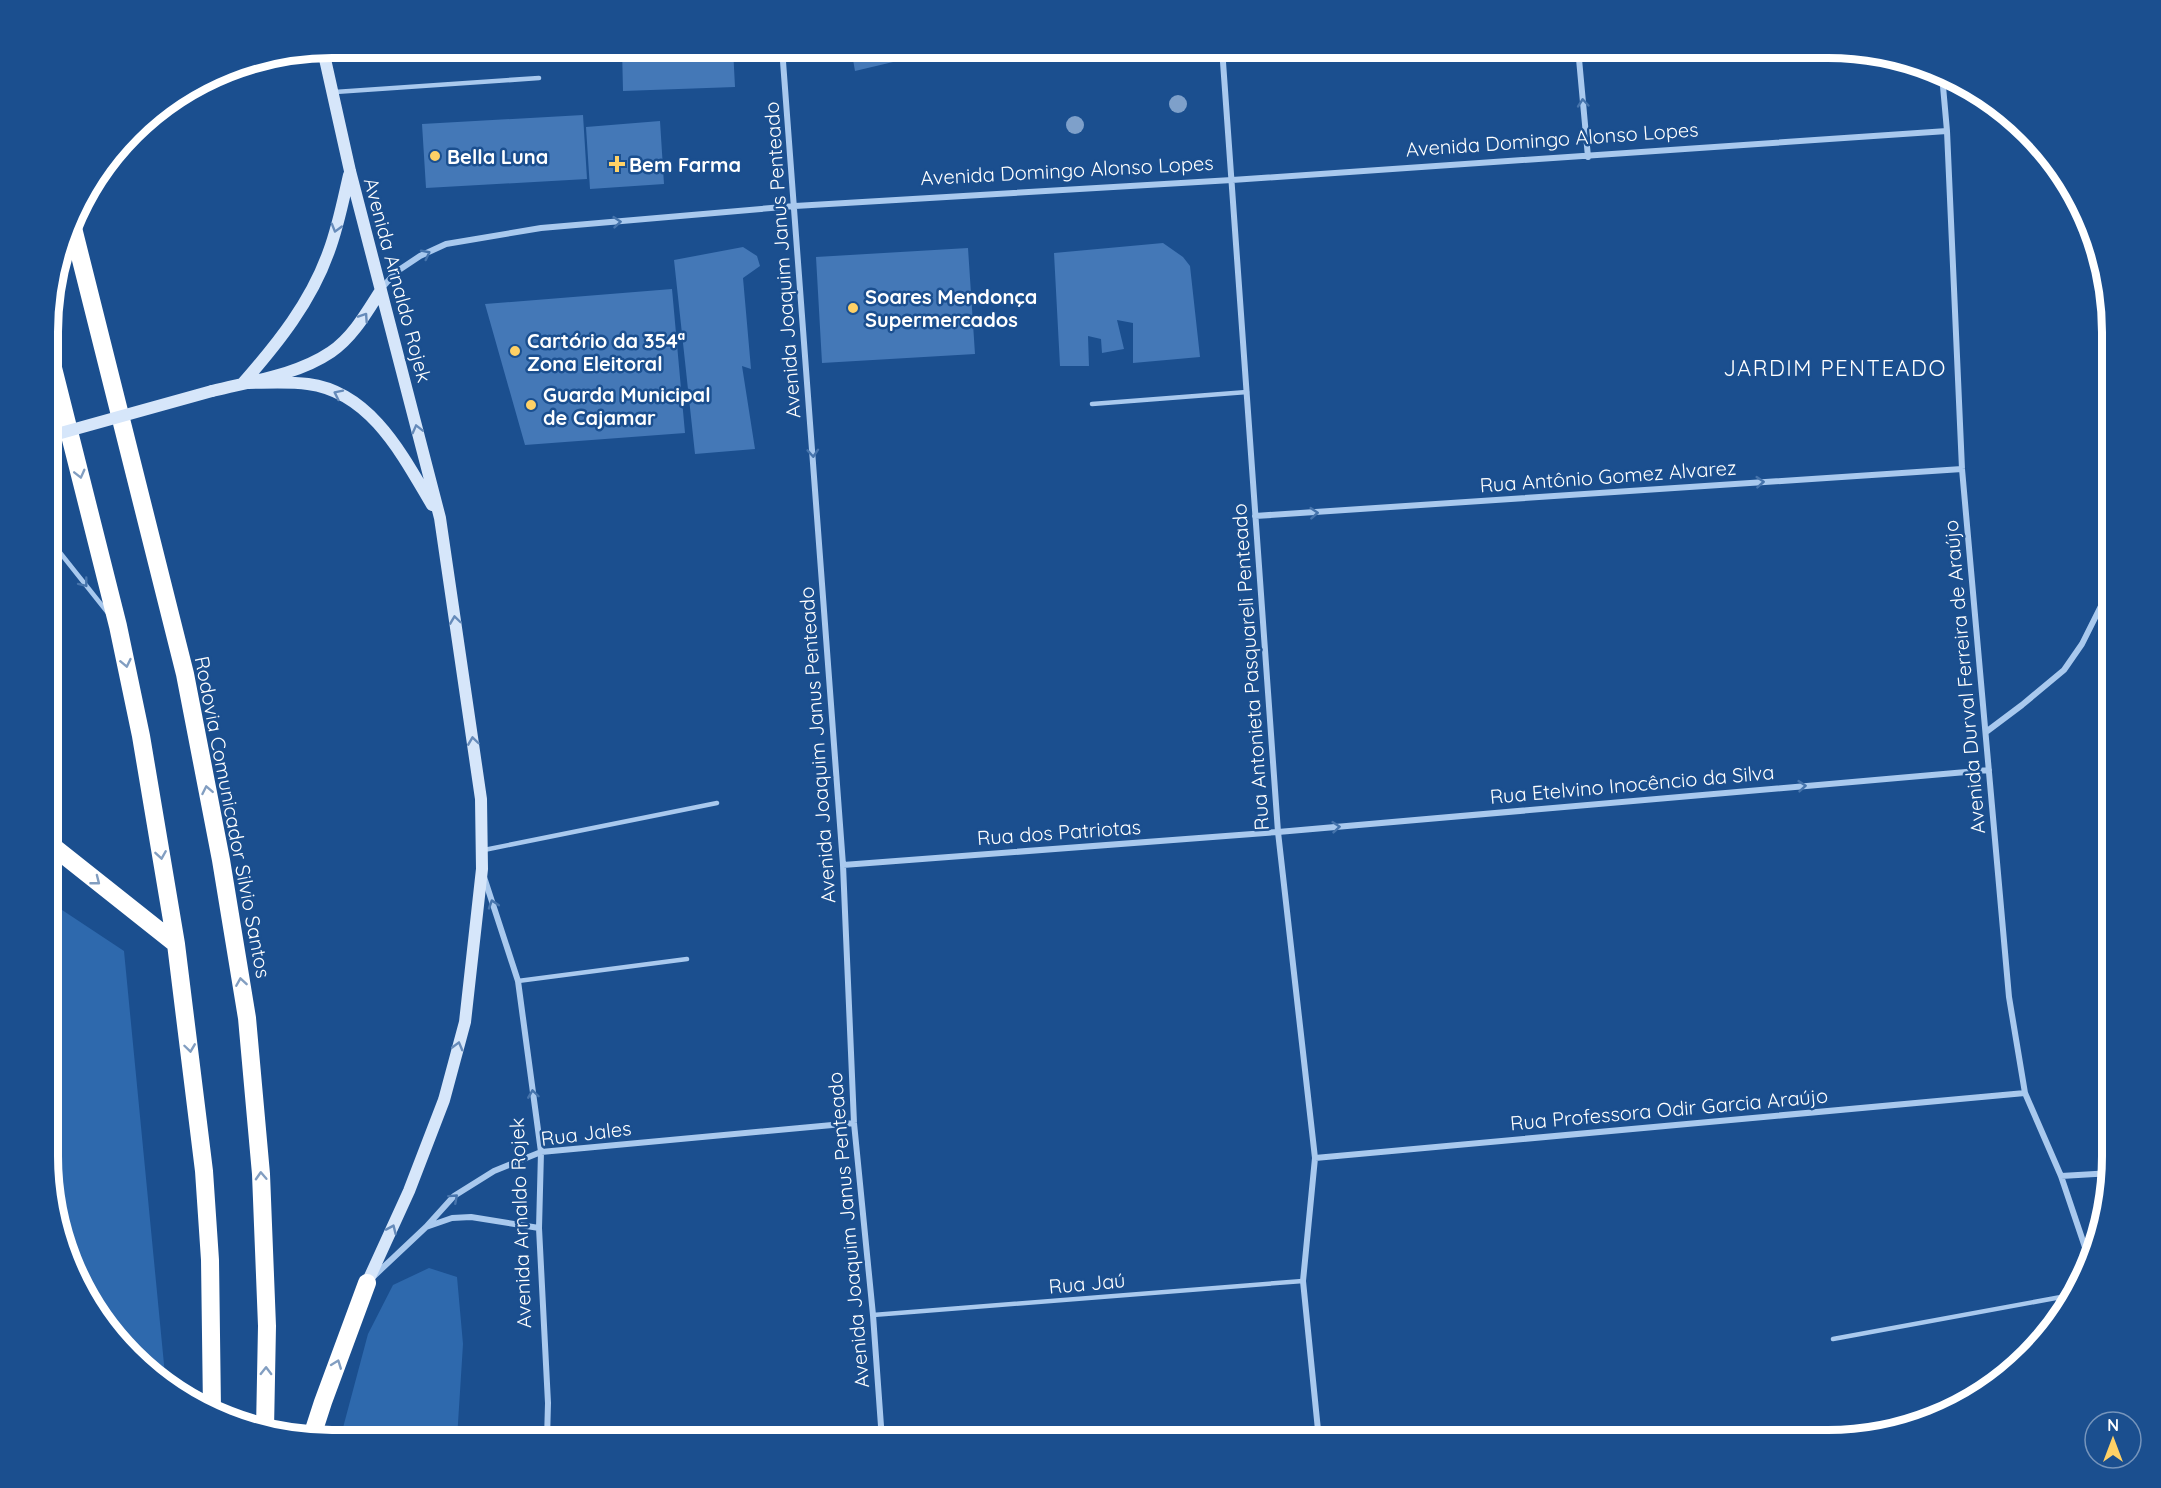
<svg xmlns="http://www.w3.org/2000/svg" width="2161" height="1488" font-family="Quicksand,sans-serif">
<style>
.green{fill:#2e69ad}
.building{fill:#4478b7}
.lines{fill:none;stroke-linecap:round;stroke-linejoin:round}
.lane{stroke:#a9c9ee;stroke-width:4.5}
.street{stroke:#a9c9ee;stroke-width:6}
.secondary{stroke:#d6e6fa;stroke-width:12}
.highway{stroke:#fff;stroke-width:18}
.secondary-bridge{stroke:#d6e6fa;stroke-width:12}
.tree{fill:#7ea0ca}
.oneway{stroke:#4674ac}
.oneway2{stroke:#668bba}
.oneway3{stroke:#829ec1}
.poi-dot{fill:#ffd166;stroke:#1b4f8f;stroke-width:2}
.labels{text-anchor:middle;dominant-baseline:central;stroke-width:5;stroke-linejoin:round;paint-order:stroke}
.street-label{font-size:20px;fill:#fff;stroke:#1b4f8f}
.poi-label{font-size:20px;font-weight:bold;fill:#fff;stroke:#1b4f8f;text-anchor:start}
.quarter-label{font-size:22px;letter-spacing:1.5px;fill:#fff;stroke:#1b4f8f}
.rim{fill:none;stroke:#fff;stroke-width:8}
</style>
<rect width="100%" height="100%" fill="#1b4f8f"/>
<path class="green" d="M50,902L124,951L166,1385L160,1381L86,1297L50,1192Z
M429,1268L457,1277L463,1344L457,1439H340L368,1334L393,1285Z"/>
<path class="building" d="M417,48H430L426,54Z
M622,48H733L735,87L623,91Z
M851,48H907L910,58L855,71Z
M583,115L587,179L426,188L422,124Z
M660,121L664,184L590,189L586,127Z
M1163,243L1183,257L1190,266L1200,357L1133,363V323L1117,320L1124,349L1102,353L1101,339L1088,336L1089,366H1060L1054,253Z
M743,247L757,256L760,266L743,278L751,369L742,366L755,449L695,454L674,260Z
M968,248L975,354L822,363L816,257Z
M672,289L685,433L525,445L485,304Z"/>
<g class="lines">
<path class="lane" d="M335,92L539,78
M1092,404L1247,392
M50,540L108,613
M484,850L717,803
M518,981L687,959
M873,1315L1303,1281
M1833,1339L2072,1295"/>
<path class="street" d="M782,48L843,865L854,1123L873,1315L882,1440
M1222,48L1278,832L1315,1158L1303,1281L1319,1440
M1578,48L1588,157
M1942,75L1947,131L1962,469L2009,997L2025,1093L2061,1176L2090,1262
M381,289L396,272L420,256L446,244L541,228L795,206L1232,180L1947,131
M1255,516L1962,469
M1986,732L2022,705L2064,670L2082,644L2112,584
M843,865L1278,832L1989,770
M484,877L518,981L541,1152L539,1228L548,1403L547,1439
M1315,1158L2025,1093
M2061,1176L2112,1173
M426,1227L452,1218L471,1217L539,1228
M374,1276L426,1227L454,1196L494,1171L541,1152L854,1123"/>
<path class="secondary" d="M323,50L350,171L440,518L481,799L482,869L465,1022L444,1100L409,1191L367,1283
M243,383C264,383 287,381 308,384C371,392 403,456 432,505
M243,383C278,343 311,302 329,251C338,227 343,201 349,175
M212,391C252,381 297,375 331,352C353,337 367,312 381,290"/>
<path class="highway" d="M72,224L185,674L221,860L247,1018L261,1174L267,1326L265,1429
M50,356L118,626L141,736L176,944L204,1171L210,1260L212,1409
M50,844L176,944
M311,1439L323,1402L367,1283"/>
<path class="secondary-bridge" d="M50,436L212,391"/>
</g>
<g class="tree">
<circle cx="1178" cy="104" r="9"/>
<circle cx="1075" cy="125" r="9"/>
</g>
<defs><path id="oneway-chevron" d="M-2-3.5L2.5 0L-2 3.5" fill="none" stroke-width="1.6" stroke-linecap="round" stroke-linejoin="round" transform="scale(1.5)"/></defs>
<g class="oneway">
<use href="#oneway-chevron" transform="translate(1583 103) rotate(-95)"/>
<use href="#oneway-chevron" transform="translate(617 222) rotate(-5)"/>
<use href="#oneway-chevron" transform="translate(426 254) rotate(-27)"/>
<use href="#oneway-chevron" transform="translate(813 453) rotate(86)"/>
<use href="#oneway-chevron" transform="translate(1760 482) rotate(-4)"/>
<use href="#oneway-chevron" transform="translate(1314 513) rotate(-4)"/>
<use href="#oneway-chevron" transform="translate(84 583) rotate(52)"/>
<use href="#oneway-chevron" transform="translate(1802 786) rotate(-5)"/>
<use href="#oneway-chevron" transform="translate(1336 827) rotate(-5)"/>
<use href="#oneway-chevron" transform="translate(493 904) rotate(-108)"/>
<use href="#oneway-chevron" transform="translate(533 1094) rotate(-98)"/>
<use href="#oneway-chevron" transform="translate(454 1198) rotate(-42)"/>
</g>
<g class="oneway2">
<use href="#oneway-chevron" transform="translate(336 228) rotate(106)"/>
<use href="#oneway-chevron" transform="translate(364 317) rotate(-56)"/>
<use href="#oneway-chevron" transform="translate(338 394) rotate(-154)"/>
<use href="#oneway-chevron" transform="translate(417 429) rotate(-104)"/>
<use href="#oneway-chevron" transform="translate(455 620) rotate(-98)"/>
<use href="#oneway-chevron" transform="translate(473 741) rotate(-98)"/>
<use href="#oneway-chevron" transform="translate(458 1046) rotate(-75)"/>
<use href="#oneway-chevron" transform="translate(392 1229) rotate(-66)"/>
</g>
<g class="oneway3">
<use href="#oneway-chevron" transform="translate(80 474) rotate(76)"/>
<use href="#oneway-chevron" transform="translate(126 663) rotate(78)"/>
<use href="#oneway-chevron" transform="translate(207 790) rotate(-101)"/>
<use href="#oneway-chevron" transform="translate(161 855) rotate(81)"/>
<use href="#oneway-chevron" transform="translate(96 881) rotate(38)"/>
<use href="#oneway-chevron" transform="translate(241 982) rotate(-99)"/>
<use href="#oneway-chevron" transform="translate(190 1048) rotate(82)"/>
<use href="#oneway-chevron" transform="translate(261 1176) rotate(-93)"/>
<use href="#oneway-chevron" transform="translate(337 1364) rotate(-69)"/>
<use href="#oneway-chevron" transform="translate(266 1371) rotate(-89)"/>
</g>
<g class="poi-dot">
<circle cx="435" cy="156" r="6"/>
<path d="M614 155h6v6h6v6h-6v6h-6v-6h-6v-6h6z"/>
<circle cx="853" cy="308" r="6"/>
<circle cx="515" cy="351" r="6"/>
<circle cx="531" cy="405" r="6"/>
</g>
<g class="labels">
<g class="street-label">
<text transform="translate(1552 139) rotate(-4)">Avenida Domingo Alonso Lopes</text>
<text transform="translate(1067 170) rotate(-3)">Avenida Domingo Alonso Lopes</text>
<text transform="translate(782 260) rotate(-94)">Avenida Joaquim Janus Penteado</text>
<text transform="translate(398 280) rotate(75)">Avenida Arnaldo Rojek</text>
<text transform="translate(1608 476) rotate(-4)">Rua Antônio Gomez Alvarez</text>
<text transform="translate(1250 667) rotate(-94)">Rua Antonieta Pasquareli Penteado</text>
<text transform="translate(1964 677) rotate(-95)">Avenida Durval Ferreira de Araújo</text>
<text transform="translate(817 745) rotate(-94)">Avenida Joaquim Janus Penteado</text>
<text transform="translate(1632 784) rotate(-5)">Rua Etelvino Inocêncio da Silva</text>
<text transform="translate(233 817) rotate(79)">Rodovia Comunicador Silvio Santos</text>
<text transform="translate(1059 832) rotate(-4)">Rua dos Patriotas</text>
<text transform="translate(1669 1109) rotate(-5)">Rua Professora Odir Garcia Araújo</text>
<text transform="translate(586 1133) rotate(-7)">Rua Jales</text>
<text transform="translate(520 1223) rotate(-92)">Avenida Arnaldo Rojek</text>
<text transform="translate(848 1230) rotate(-95)">Avenida Joaquim Janus Penteado</text>
<text transform="translate(1087 1283) rotate(-5)">Rua Jaú</text>
</g>
<g class="poi-label">
<text x="447" y="156">Bella Luna</text>
<text x="629" y="164">Bem Farma</text>
<text x="865" y="296">Soares Mendonça<tspan x="865" dy="23">Supermercados</tspan></text>
<text x="527" y="340">Cartório da 354ª<tspan x="527" dy="23">Zona Eleitoral</tspan></text>
<text x="543" y="394">Guarda Municipal<tspan x="543" dy="23">de Cajamar</tspan></text>
</g>
<g class="quarter-label">
<text x="1835" y="368">JARDIM PENTEADO</text>
</g>
</g>
<path d="M0 0H2161V1488H0ZM332 58H1828A274 274 0 0 1 2102 332V1156A274 274 0 0 1 1828 1430H332A274 274 0 0 1 58 1156V332A274 274 0 0 1 332 58Z" fill="#1b4f8f" fill-rule="evenodd"/>
<path class="rim" d="M332 58H1828A274 274 0 0 1 2102 332V1156A274 274 0 0 1 1828 1430H332A274 274 0 0 1 58 1156V332A274 274 0 0 1 332 58Z"/>
<g transform="translate(2113 1440)"><circle r="28" fill="#1b4f8f" stroke="#7695bc" stroke-width="1.5"/>
<path d="M0-4.5L10 22L0 15L-10 22Z" fill="#ffd166"/>
<text y="-9" font-size="16" font-weight="bold" text-anchor="middle" fill="#ffffff">N</text>
</g>
</svg>
